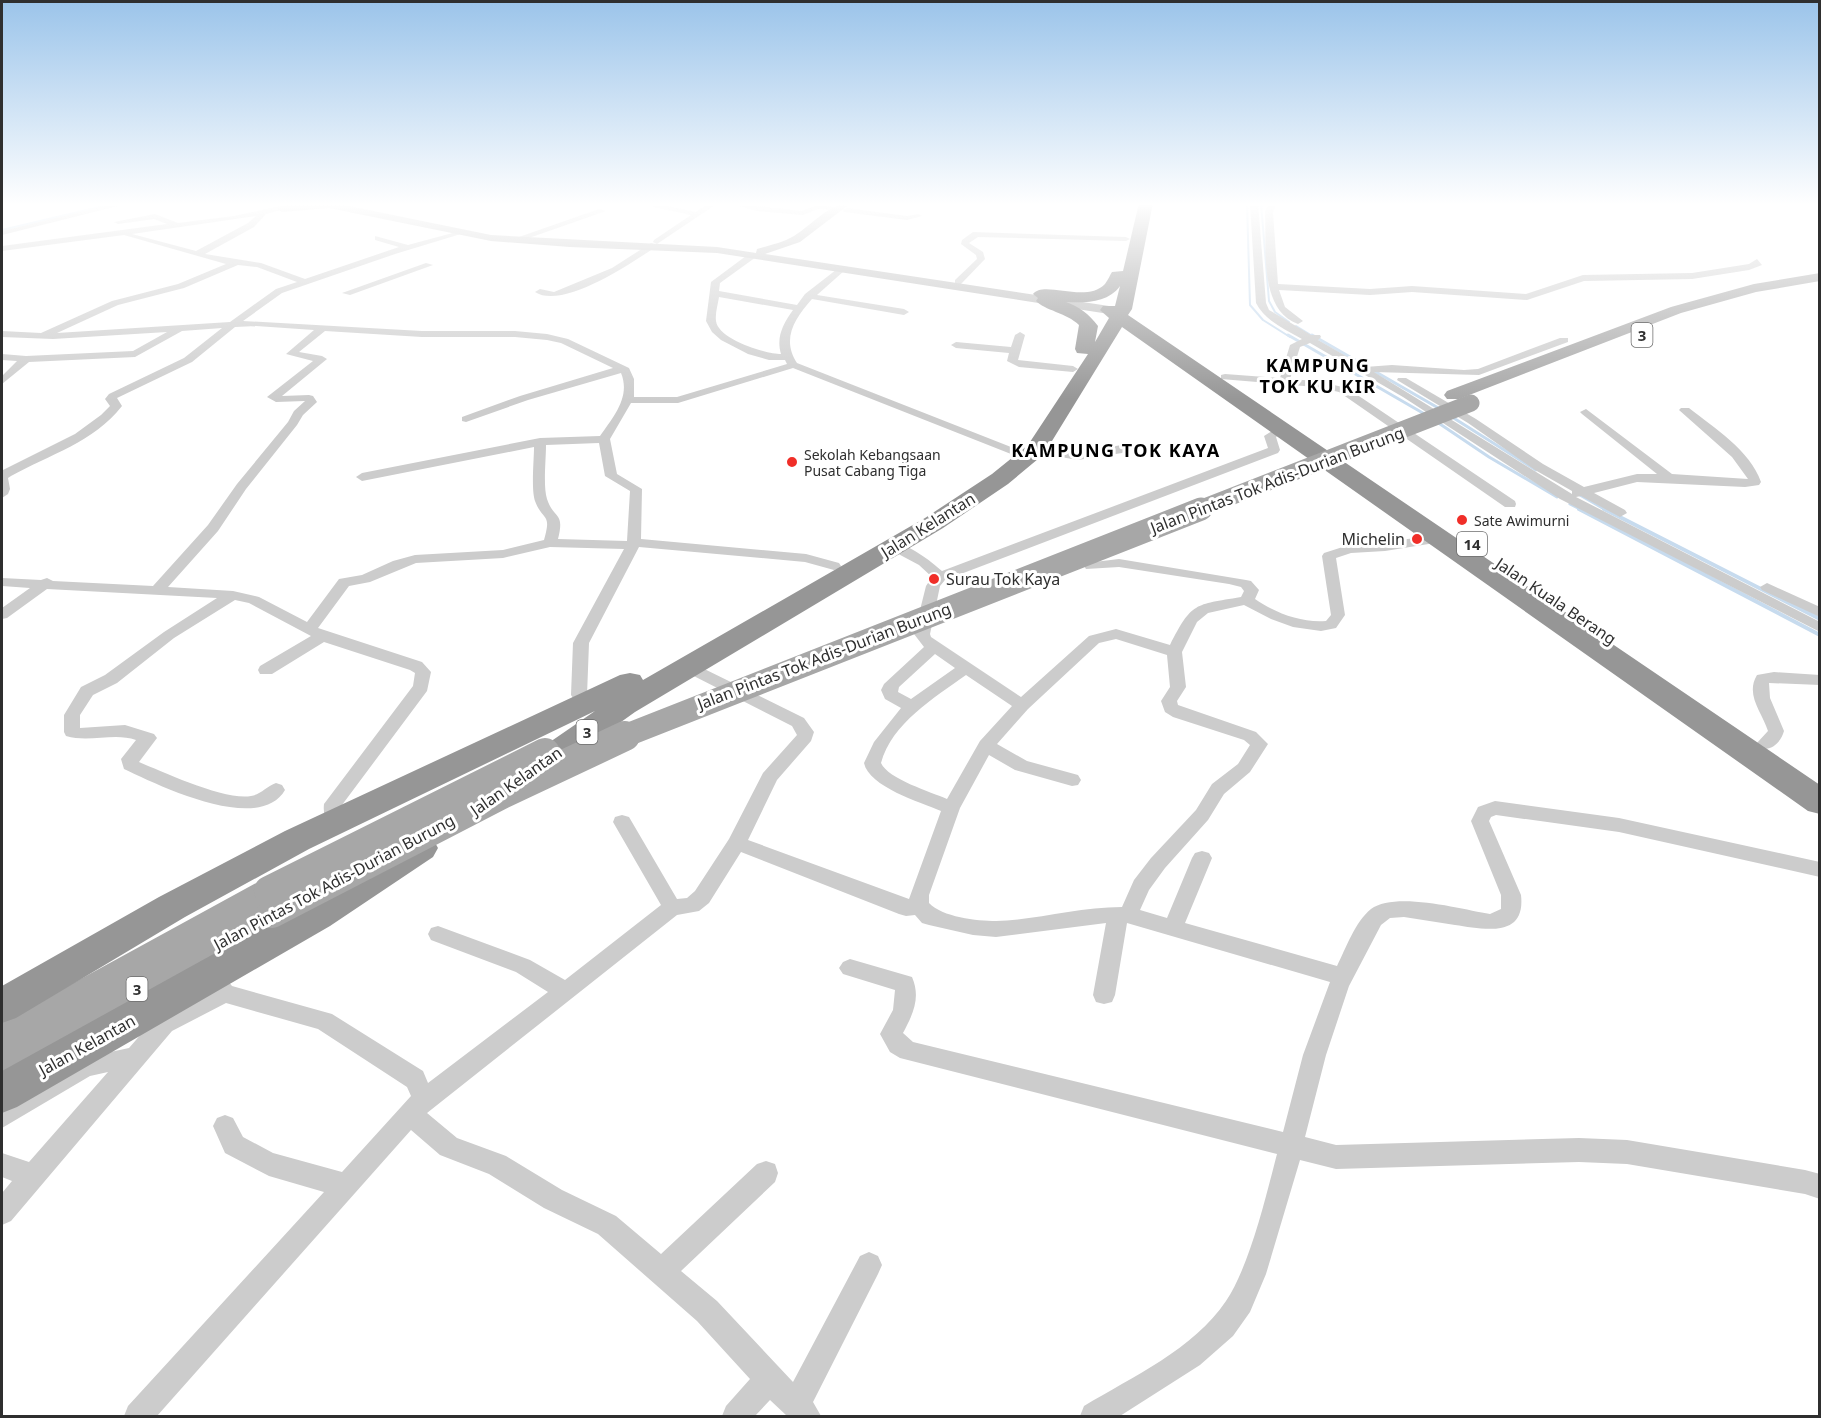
<svg xmlns="http://www.w3.org/2000/svg" width="1821" height="1418" font-family="'Noto Sans',sans-serif">
<style>
.lines{fill:none;stroke-linecap:round;stroke-linejoin:round}
.stream-far2{stroke:#c7dbee;stroke-width:2}
.stream-far1{stroke:#c7dbee;stroke-width:3}
.stream{stroke:#c7dbee;stroke-width:4}
.street{fill:#ccc;fill-rule:evenodd}
.secondary{fill:#b9b9b9;fill-rule:evenodd}
.primary{fill:#a7a7a7;fill-rule:evenodd}
.highway{fill:#969696;fill-rule:evenodd}
.primary-bridge-far2{stroke:#a7a7a7;stroke-width:17}
.primary-bridge-far1{stroke:#a7a7a7;stroke-width:23}
.primary-bridge{stroke:#a7a7a7;stroke-width:30}
.poi-dot{fill:#f02e28;stroke:#fff;stroke-width:2}
.labels{text-anchor:middle;dominant-baseline:central;stroke-width:6;stroke-linejoin:round;paint-order:stroke}
.far-poi-label{font-size:14px;fill:#2f2f2f;stroke:#fff;text-anchor:start}
.shield{fill:#fff;stroke:#6d6d6d;stroke-width:1.5}
.shield-label{font-size:15px;font-weight:bold;fill:#2f2f2f}
.street-label{font-size:16px;fill:#2f2f2f;stroke:#fff}
.poi-label{font-size:16px;fill:#2f2f2f;stroke:#fff;text-anchor:end}
.far-district-label{font-size:18px;font-weight:bold;letter-spacing:1.5px;fill:#000;stroke:#fff}
</style>
<rect width="100%" height="100%" fill="#fff"/>
<g class="lines">
<path class="stream-far2" d="M1247,203L1250,305L1263,320L1290,337
M1261,203L1269,301L1275,312L1289,322
M2,230L116,203
M1296,326L1314,337"/>
<path class="stream-far1" d="M1288,335L1428,416
M1312,335L1440,409
M1452,417L1536,470
M1437,422L1489,457L1557,497
M1580,495L1606,510
M1570,504L1582,510"/>
<path class="stream" d="M1579,509L1820,635
M1604,509L1820,619"/>
<path class="street" d="M117,203H130L2,235V231Z
M294,203H308L266,214L254,227L205,254L261,263L305,279L399,247L375,240V236L408,245L460,231L464,233L395,254L282,293L243,321L422,331H515L547,334L568,339L629,368L634,379V397H677L787,364L785,360H769L748,354L721,340L712,332L706,321L711,282L750,253H756V257L720,283L719,291L797,305L805,294L841,266L845,269L844,271L817,295L904,309L909,312L904,315L812,299C795,318 781,339 797,363L1021,451L1015,455L1011,454L793,368L678,403H631L610,439L617,474L642,489L641,539L806,554L839,563L841,566L839,569L834,570L805,562L639,547L589,643L587,695L594,705L592,709H580L571,695L573,643L624,549L550,547L503,558L416,563L370,582L349,586L318,628L422,662L431,672L427,691L342,805L341,811L345,822L343,827L336,829L329,827C325,819 323,813 324,804L413,686L415,673L410,670L324,642L272,674H260L258,670L260,666L311,636L249,603L235,600L174,638L117,683L93,695L80,715V728L125,725L154,734L157,738L139,762C163,772 226,801 251,796C260,795 267,786 276,783L282,785L285,790C259,835 158,785 124,769L121,759L136,740C114,732 90,743 66,736L64,732V715L81,687L105,675L164,632L217,598L47,589L7,618L2,619V608L30,588L2,586V578L41,580L47,578L53,581L153,586L208,525L237,484L288,422L294,411L305,401L276,402L267,397L313,361L286,354L314,330L256,326L235,327L192,362L117,398L122,406C94,442 49,455 11,476L8,478L10,489L8,494L2,498L3,470L75,434L101,415L110,406L105,399L109,394L184,358L222,328L182,331L135,357L29,362L2,384V376L17,361L2,360V354L26,356L133,351L167,332L53,339L2,337V331L41,333L112,301L178,284L226,264L124,235L2,251V246L167,224L154,219L118,224L114,222L155,214L178,223L234,216ZM256,216L248,223L196,251L132,234ZM238,265L257,267L297,282L276,289L230,322L57,333L118,305L184,288ZM719,297L793,310C783,324 776,337 781,354C765,354 718,339 716,321C715,313 718,304 719,297ZM325,331L422,337H515L547,340L561,343L613,368L520,396L462,417V421L466,422L528,400L621,373C631,397 613,417 600,436L540,438L362,473L356,477L362,481L534,447C534,460 531,489 535,501C543,522 552,512 544,540L503,550L415,555L393,561L362,575L339,579L307,622L259,597L233,591L168,587L218,531L246,489L297,425L303,415L317,402L313,396L309,395L282,396L327,359L322,356L299,352ZM599,443L605,476L630,491L627,541L558,539C565,511 554,520 547,499C543,486 546,460 546,445Z
M653,203L696,212L709,203H718L657,244L653,242L654,240L691,215L653,207Z
M729,203L802,211L817,205L842,208L838,210L818,209L803,215L756,211Z
M1250,203H1258L1266,303L1269,310L1311,335H1320L1321,337L1318,340L1365,367L1392,365L1464,370L1478,369L1560,338H1568V342L1479,375L1374,372L1572,494V491L1535,470L1468,423L1397,380L1398,378H1406L1476,419L1543,464L1584,487L1637,474H1657L1582,414L1580,412L1586,409L1672,474L1748,479L1732,457L1679,410L1681,408H1689C1714,428 1750,450 1761,482L1759,485L1745,487L1637,482L1594,493L1625,510L1627,513L1620,517L1581,496L1576,497L1820,622V632L1560,499L1403,397L1310,343L1300,347L1290,379L1316,381L1347,388L1515,501L1516,504L1515,507H1505L1339,392L1316,387L1221,379V375L1225,374L1280,378L1290,345L1302,339C1285,329 1265,321 1256,303Z
M1269,203H1277L1273,212L1278,284L1370,289L1412,286L1526,294L1583,275L1692,273L1749,264L1757,259L1762,265L1749,270L1692,279L1584,281L1527,300L1412,292L1370,295L1279,290L1285,307L1303,321L1298,324C1258,310 1267,246 1265,212Z
M847,208L907,216L918,214L922,216L907,220L844,212L843,210Z
M599,209L606,211L526,239L519,237Z
M973,232L1126,237L1130,239L1126,241L978,237L969,243L983,252L985,259L961,284H955V280L977,259L976,255L961,244L962,240Z
M651,243L654,244V248C630,264 562,310 535,292L540,289L554,292L612,268Z
M426,263L433,265L350,295L342,293Z
M1020,332L1025,335L1018,360L1073,366L1078,369L1073,372L1019,367L1007,361L1009,353L956,348L951,345L956,342L1011,347L1015,335Z
M1282,425L1288,428L1276,437L1280,450L1278,453L945,580L940,586L930,634L931,637L1021,697L1089,636L1116,629L1170,645C1192,602 1194,605 1241,597L1244,591L1241,587L1229,584L1119,567L1086,569L1084,566L1086,563L1119,559L1246,580L1251,581L1259,590L1255,599C1275,613 1301,623 1326,621L1331,615L1322,556L1324,553L1349,545L1446,535L1448,538L1441,542L1385,551L1351,553L1336,558L1345,615L1336,628L1321,631L1293,627L1271,619L1244,605L1208,613L1197,622L1182,652L1186,687L1177,701L1178,705L1256,732L1268,744L1250,772L1224,794L1208,820L1165,868L1149,890L1140,910L1167,918L1192,858L1195,853L1202,851L1209,853L1212,858L1185,923L1337,966C1346,948 1355,922 1371,909C1395,891 1461,909 1490,914L1501,909V895L1471,821L1478,807L1495,801L1619,818L1820,862V877L1619,832L1496,815L1491,817L1489,821L1521,895C1526,939 1483,929 1455,925C1438,922 1421,920 1404,917L1390,918L1381,925L1349,986L1326,1055L1305,1137L1336,1145L1579,1138L1627,1140L1805,1170L1820,1174V1199L1805,1194L1627,1164L1579,1162L1336,1169L1300,1160L1266,1274L1250,1312L1233,1336L1200,1365L1120,1416H1080L1084,1406C1132,1377 1194,1349 1226,1301C1250,1265 1266,1196 1277,1154L900,1058L890,1052L880,1034L893,1010L895,990L843,974L839,968L843,962L850,959L912,977C921,998 913,1014 903,1033L913,1042L1283,1132L1303,1055L1330,982L1127,923L1115,995L1112,1002L1104,1004L1096,1002L1093,995L1106,923L996,937L973,935L929,925L922,923L915,915L906,916L899,914L741,852L709,903L699,911L677,915L427,1113L457,1138L506,1156L562,1190L616,1216L661,1254L757,1164L766,1161L775,1164L778,1173L775,1182L681,1271L717,1301L793,1382L860,1256L869,1252L878,1256L882,1265L878,1274L813,1402L821,1416H787L770,1400L755,1416H722L726,1406L750,1379L697,1321L598,1234L544,1208L489,1174L440,1155L411,1130L157,1416H124L128,1406L324,1192L269,1176L225,1153L213,1126L217,1118L225,1115L233,1118L243,1137L273,1153L342,1172L411,1096L407,1087L318,1029L226,1003L172,1031L11,1221L2,1225V1193L12,1181L2,1177V1153L29,1162L108,1072L90,1076L2,1128V1104L78,1059L129,1048L156,1017L210,990L197,971L201,965L208,962L215,965L232,986L332,1014L423,1071L428,1083L548,992L516,972L431,940L428,934L431,928L438,926L530,960L565,980L661,905L613,822L615,817L622,815L629,817L677,899L687,898L695,891L729,839L763,773L797,735L792,726L682,670L680,666L688,661L804,718L814,732L811,741L777,780L748,840L909,899L941,811C920,802 869,787 864,763L874,742L901,708L885,699L881,690L884,684L924,647L914,634L926,586L932,577L919,565L889,549L887,546L889,543C904,540 931,561 942,571L1268,448L1264,436ZM1116,639L1167,655L1170,687L1161,701L1165,712L1173,717L1244,740L1250,745L1238,764L1212,784L1196,810L1151,858L1134,880L1122,907C1078,907 1037,920 996,921C977,921 942,917 929,903V895L960,808L989,755L1015,770L1072,786L1078,785L1081,780L1078,775L1027,761L997,744L1028,709L1099,643ZM935,654L955,668L911,699L898,692L899,687ZM966,675L1012,706L980,741L947,799C931,792 888,779 881,763C892,723 934,698 966,675Z
M1036,445L1078,452L1122,445L1128,449L1122,453L1078,460L1032,452V446Z
M1767,583L1820,607V617L1762,590L1760,587Z
M1774,672L1820,675V685L1769,683L1770,698L1784,731C1781,742 1771,752 1759,748L1756,744L1768,731C1762,712 1745,695 1757,675Z"/>
<path class="secondary" d="M315,203H334L491,235L717,247L756,253L757,249C770,245 782,243 794,236C812,225 829,203 851,203L800,242L765,254L1109,306L1115,310L1109,314L717,253L570,247L491,241L329,208L282,212L277,209L282,206Z"/>
<path class="primary" d="M1820,273V281L1756,292L1681,313L1459,399H1447L1444,395L1447,391L1671,307L1754,284Z
M269,879L280,882L284,891L276,902L283,904L288,913L283,922L14,1076L2,1081V1022L258,882Z"/>
<path class="highway" d="M1139,203H1153L1132,309L1128,315L1820,785V814L1808,811L1122,327L1044,454L1008,484L943,528L635,712L540,780L529,783L518,780L513,772L518,764L595,711L309,849L185,917L16,1018L2,1023V986L159,897L285,831L620,675L630,673L640,675L643,680L925,518L992,474L1028,445L1088,354L1077,353L1075,349L1079,325C1067,313 1044,310 1036,301L1038,298L1033,294C1044,280 1086,304 1105,284C1108,280 1110,275 1112,272L1123,271ZM1120,286L1115,306H1103L1100,310L1109,318L1095,342L1098,326C1089,314 1080,307 1066,302C1085,303 1108,303 1120,286Z
M421,835L433,839L438,848L433,857L330,926L17,1107L2,1113V1071L304,904L409,839Z"/>
<path class="primary-bridge-far2" d="M1197,510L1471,403"/>
<path class="primary-bridge-far1" d="M622,737L1201,509"/>
<path class="primary-bridge" d="M269,891L545,753
M272,913L502,794L625,736"/>
</g>
<linearGradient id="sky" x2="0" y2="1"><stop stop-color="#9bc4ea"/><stop offset="0.51" stop-color="#fff"/><stop offset="1" stop-color="#fff" stop-opacity="0"/></linearGradient>
<rect width="1821" height="401" fill="url(#sky)"/>
<g class="poi-dot">
<circle cx="792" cy="462" r="6"/>
<circle cx="1462" cy="520" r="6"/>
<circle cx="1417" cy="539" r="6"/>
<circle cx="934" cy="579" r="6"/>
</g>
<g class="labels">
<g class="far-poi-label">
<text x="804" y="454">Sekolah Kebangsaan<tspan x="804" dy="16">Pusat Cabang Tiga</tspan></text>
<text x="1474" y="520">Sate Awimurni</text>
</g>
<g class="shield">
<rect x="1631.5" y="323" width="21" height="24" rx="4.5"/>
<rect x="1457" y="532" width="30" height="24" rx="4.5"/>
<rect x="576.5" y="720" width="21" height="24" rx="4.5"/>
<rect x="126.5" y="977" width="21" height="24" rx="4.5"/>
</g>
<g class="shield-label">
<text x="1642" y="335">3</text>
<text x="1472" y="544">14</text>
<text x="587" y="732">3</text>
<text x="137" y="989">3</text>
</g>
<g class="street-label">
<text transform="translate(1277 480) rotate(-21)">Jalan Pintas Tok Adis-Durian Burung</text>
<text transform="translate(928 525) rotate(-32)">Jalan Kelantan</text>
<text transform="translate(1556 601) rotate(34)">Jalan Kuala Berang</text>
<text transform="translate(824 656) rotate(-21)">Jalan Pintas Tok Adis-Durian Burung</text>
<text transform="translate(516 781) rotate(-35)">Jalan Kelantan</text>
<text transform="translate(334 882) rotate(-28)">Jalan Pintas Tok Adis-Durian Burung</text>
<text transform="translate(87 1045) rotate(-29)">Jalan Kelantan</text>
</g>
<g class="poi-label">
<text x="1405" y="539">Michelin</text>
<text x="946" y="579" text-anchor="start">Surau Tok Kaya</text>
</g>
<g class="far-district-label">
<text x="1318" y="365">KAMPUNG<tspan x="1318" dy="21">TOK KU KIR</tspan></text>
<text x="1116" y="450">KAMPUNG TOK KAYA</text>
</g>
</g>
<rect width="1821" height="1418" fill="none" stroke="#2f2f2f" stroke-width="6"/>
</svg>
